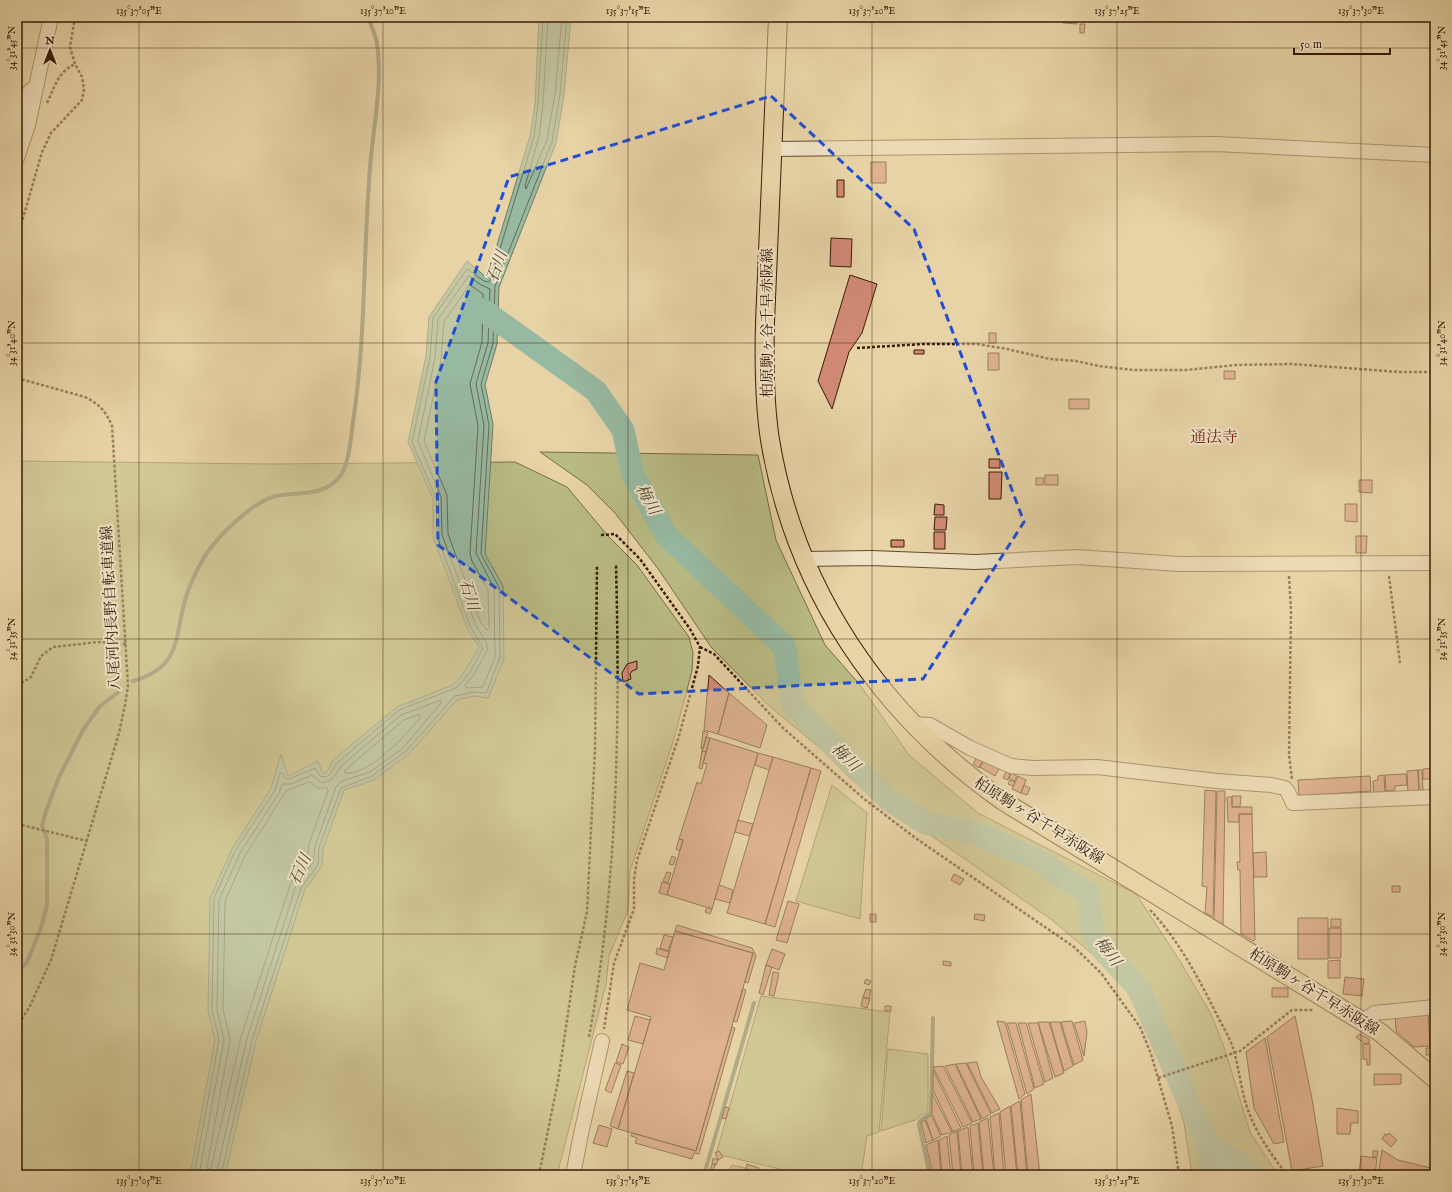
<svg xmlns="http://www.w3.org/2000/svg" width="1452" height="1192" font-family="'IM FELL English','Noto Serif JP',serif">
<style>
.green{fill:#b9bb84;stroke:#786b46}
.water{fill:#97b9a2;stroke:#717a64}
.lines{fill:none;stroke-linecap:round;stroke-linejoin:round}
.shore{stroke:#686a54;stroke-width:1}
.stream{stroke:#717a64;stroke-width:4}
.river{stroke:#97b9a2;stroke-width:23}
.building{fill:#d28a75;stroke:#381b07}
.minor-casing{stroke:#64492f;stroke-width:16}
.major-casing{stroke:#381b07;stroke-width:20}
.path{stroke:#381b07;stroke-width:2.5;stroke-dasharray:3 2;stroke-linecap:butt}
.minor{stroke:#efe2c5;stroke-width:14}
.major{stroke:#e7d3a6;stroke-width:18}
.marked{fill:none;stroke:#1d4ed8;stroke-width:3;stroke-dasharray:8 5;stroke-linejoin:round}
.ticks{fill:none;stroke:#381b07;stroke-width:1;stroke-opacity:0.45}
.labels{text-anchor:middle;dominant-baseline:central;stroke-width:4;stroke-linejoin:round;paint-order:stroke}
.street-label{font-size:15px;fill:#381b07;stroke:#efe2c5}
.water-label{font-size:16px;font-style:italic;fill:#544a36;stroke:#efe2c5}
.neighbourhood-label{font-size:16px;fill:#7a1f14;stroke:#efe2c5}
.neatline{fill:none;stroke:#381b07;stroke-width:1.5}
.ticks-label{font-size:10px;text-anchor:middle;fill:#381b07}
</style>
<rect width="100%" height="100%" fill="#e7d3a6"/>
<filter id="stains"><feTurbulence type="fractalNoise" baseFrequency=".005" numOctaves="4"/><feColorMatrix values="0 0 0 0 .2 0 0 0 0 .09 0 0 0 0 .02 0 0 0 .5 -.17"/></filter>
<radialGradient id="worn" r=".72"><stop offset=".6" stop-color="#630" stop-opacity="0"/><stop offset="1" stop-color="#630" stop-opacity=".3"/></radialGradient>
<path class="green" d="M540,452L758,455L776,540L825,645L860,685L909,755L978,813L1136,894L1180,961L1211,1014L1224,1047L1250,1132L1278,1175H1192L1184,1123L1161,1053L1142,1011L1118,976L1052,920L852,780L820,748L767,704L711,647L659,570L615,513L587,485Z
M17,461L267,464L515,462L567,487L608,536L637,565L689,637L693,653L692,671L673,742L630,871L628,910L609,956L606,984L557,1175H17Z
M832,785L867,813L860,919L796,901Z
M761,996L890,1012L879,1132L867,1136L861,1175H805L716,1154Z
M888,1049L928,1054V1110L915,1120L881,1131Z
M732,1165L776,1175H726Z"/>
<path class="water" d="M539,17H571L564,95L556,143L499,287L497,344L485,385L493,424L485,554L503,586L504,659L488,698L474,696L457,700L409,754L374,780L344,790L323,849L322,866L305,889L256,1041L225,1175H190L215,1040L208,1011L210,898L232,849L271,788L281,754L288,776L318,761L323,774L328,770L333,760L397,707L453,685L465,671L479,647L468,630L433,537V499L408,442L426,356L429,317L467,261L487,278L530,136L535,104Z"/>
<g class="lines">
<path class="shore" d="M548,17L543,104L539,137L525,186L526,189L547,140L555,94L562,17
M469,276L481,285L490,289L488,343L476,384L484,425L476,553L494,588L495,657L483,687L467,688L465,685L473,676L487,651V644L476,626L442,535L441,497L418,441L435,358L438,320Z
M470,285L483,294L482,342L470,384L478,426L470,553L472,561L488,590L489,628L487,630L481,623L448,534L447,495L424,441L441,359L444,322Z
M418,715H420V718C407,734 368,777 345,773V770L404,720Z
M310,782L318,788H327L328,791L309,844L307,861L290,885L241,1037L211,1168L208,1169L207,1167L230,1040L223,1009L225,901L245,856L286,791Z
M194,1175L219,1040L212,1010L214,898L235,851L275,790L280,773H282L285,778L289,779L315,768L320,776L326,777L331,773L337,763L399,710L456,688L469,674L483,648L471,628L437,536L436,498L412,442L430,357L433,318L467,269L484,281L489,282L491,278L534,137L538,104L543,17
M199,1175L224,1040L217,1010L219,900L240,853L279,793L282,784H291L312,775L320,782C331,784 336,774 341,766L401,715L441,700V703L403,748L370,772L342,781L336,787L315,846L313,863L296,886L247,1038L216,1175
M221,1175L252,1040L301,888L318,865L319,847L341,788L372,776L406,751L455,696L474,692L486,693L500,658L499,587L481,554L489,425L481,384L493,343L495,286L552,142L560,94L567,17"/>
<path class="stream" d="M133,681C186,666 173,631 188,591C192,580 199,566 205,556C218,536 252,502 276,496C299,491 324,498 341,475C349,463 351,437 353,422C366,338 363,253 370,168C373,127 383,84 377,43C375,34 371,25 368,17
M17,973L27,962L41,928L47,905V839L42,826L46,811L59,777L83,730L100,706L120,691
M704,1175L754,1003
M930,1175L919,1125L920,1121L931,1112L933,1018"/>
<path class="river" d="M483,310L596,391L623,430L633,475L666,535L784,646L793,706L889,800L925,823L978,834L1036,860L1089,894L1092,932L1102,949L1138,988L1206,1141L1212,1175
M1206,1141L1253,1175"/>
</g>
<path class="building" d="M811,17H832V22Z
M1064,17H1077V24L1063,23Z
M1080,24H1085L1084,33H1080Z
M871,162H886V183H871Z
M837,180H844V197H837Z
M831,238L852,239L851,267L830,266Z
M850,275L877,284L862,333L849,352L832,409L818,381Z
M989,333H996V343H989Z
M914,350H924V354H914Z
M988,353H999V370H988Z
M1224,371H1235V379H1224Z
M1069,399H1089V409H1069Z
M989,459H1000V468H989Z
M989,472H1002L1001,499H989Z
M1045,475H1058V485H1045Z
M1036,478H1044L1043,485H1036Z
M1359,480H1372V493L1359,492Z
M935,504L944,505V515H934Z
M1345,504H1357V522L1345,521Z
M935,517H947L946,530H934Z
M934,532H945V549H934Z
M1356,536H1367L1366,553H1356Z
M891,540H904V547H891Z
M637,661V669L632,671L630,674L631,679L623,682L622,673L627,664Z
M709,675L729,693L718,734L704,730Z
M729,693L767,725L760,748L718,734Z
M703,731L708,733L703,749H701Z
M706,737L710,738L706,752L702,751Z
M710,738L758,753L712,909L667,895L683,840L679,839L697,782L701,784L707,764L703,763Z
M702,751L706,752L702,769L699,768Z
M758,753L773,757L769,770L755,765Z
M773,757L811,768L765,924L727,913Z
M977,757L983,760L979,768L973,764Z
M985,760L999,769L995,776L980,767Z
M811,768L821,771L775,927L765,924Z
M1435,768V779H1423V769Z
M1418,770H1422L1423,790H1419Z
M1418,770L1419,794H1408L1407,771Z
M1006,772L1010,774L1008,780L1003,778Z
M1011,773L1017,776L1014,781L1009,778Z
M1406,774L1407,785L1395,786V790L1386,791L1385,775Z
M1384,775L1385,795L1374,796L1373,781L1378,780V776Z
M1018,776L1026,780L1021,793L1012,789Z
M1370,776L1371,791L1299,796L1298,780Z
M1010,780L1015,782L1013,786L1008,784Z
M1024,785L1030,788L1027,795L1021,793Z
M1205,790L1216,791L1213,917L1205,913L1207,887L1202,886Z
M1217,791H1225L1223,925L1214,919Z
M1232,796H1241L1240,807H1232Z
M1227,797H1232V807H1252V814H1239V822H1228Z
M1239,814H1252L1255,940L1253,941L1241,934L1240,870H1238L1237,862H1240Z
M738,820L753,824L749,836L735,832Z
M679,839L683,840L680,851L676,849Z
M1266,852L1267,877H1254L1253,853Z
M672,856L676,858L673,865L669,864Z
M667,872L671,873L668,883L663,881Z
M954,874L964,879L960,885L951,880Z
M662,882L670,884L667,895L659,893Z
M719,885L733,890L730,903L715,899Z
M1392,886H1400V892H1392Z
M788,901L799,904L787,943L776,940Z
M707,907L712,909L710,914L705,912Z
M870,914H876V922H870Z
M975,914L985,915L984,921L974,919Z
M1298,918H1328V959H1298Z
M1331,919H1341V927H1331Z
M677,925L752,948L756,956L748,983L745,982L753,953L675,931Z
M1329,928H1341V958H1329Z
M675,931L753,953L696,1151L618,1129L651,1017L627,1010L640,963L664,970Z
M664,935L673,937L668,951L660,948Z
M657,948L669,952L668,958L656,954Z
M772,949L785,954L779,970L766,965Z
M1340,960V978H1328V961Z
M943,961L951,962V966L943,965Z
M766,965L772,967L763,995L759,993Z
M773,972L779,973L774,996L769,995Z
M1345,977L1364,979L1362,996L1343,994Z
M866,979L871,981L869,985L864,983Z
M1272,988H1288V997H1272Z
M743,989L746,990L737,1022L733,1021Z
M866,989L871,990L869,999L863,997Z
M863,997L870,999L867,1008L861,1006Z
M885,1006H891V1011H885Z
M1428,1012L1430,1046L1414,1047L1396,1031L1395,1015Z
M1432,1014H1435V1055H1433Z
M635,1016L650,1020L643,1044L628,1040Z
M1295,1016L1312,1099L1323,1166L1292,1171L1267,1037Z
M997,1021L1005,1022L1025,1094L1019,1099Z
M1072,1021L1083,1060L1074,1065L1061,1022Z
M1085,1021L1087,1032L1084,1056L1074,1023Z
M1038,1022H1049L1064,1073L1055,1077Z
M1050,1022H1060L1073,1066L1064,1071Z
M1007,1023H1016L1034,1089L1027,1094Z
M1018,1023H1026L1044,1084L1035,1088Z
M1028,1023H1038L1053,1078L1045,1082Z
M732,1027L735,1028L699,1154L694,1153L692,1159L635,1143L637,1138L631,1136L632,1133L696,1151Z
M1359,1034L1369,1039V1043L1365,1044L1356,1037Z
M1265,1038L1284,1142L1274,1144L1254,1108L1246,1052Z
M622,1044L629,1047L623,1064L616,1062Z
M1363,1044H1370V1065H1367V1059H1363Z
M1426,1048H1431V1055H1426Z
M977,1062L981,1077L1000,1109L992,1113L967,1063Z
M615,1063L621,1065L611,1093L605,1090Z
M966,1063L991,1114L982,1119L956,1064Z
M955,1064L981,1119L973,1122L945,1066Z
M943,1066L972,1123L963,1127L933,1067Z
M933,1070L961,1128L953,1132L933,1090Z
M627,1071L634,1073L618,1129L610,1126Z
M1374,1074H1401V1084L1374,1085Z
M932,1093L952,1132L942,1135L932,1114Z
M1031,1094L1040,1175H1028L1021,1100Z
M1020,1101L1027,1175H1018L1011,1106Z
M1010,1106L1017,1175H1006L1000,1112Z
M725,1107L729,1108L726,1119L722,1118Z
M1337,1108L1358,1111V1123H1351L1350,1134H1337Z
M999,1113L1004,1175H995L990,1117Z
M931,1115L941,1136L933,1140L926,1119Z
M988,1118L994,1175H984L979,1122Z
M925,1120L933,1140L926,1143L921,1122Z
M978,1123L983,1175H974L970,1126Z
M599,1125L612,1129L607,1147L593,1143Z
M968,1127L973,1175H962L958,1131Z
M957,1131L961,1175H953L949,1135Z
M1389,1133L1397,1140L1391,1147L1382,1139L1385,1134L1387,1135Z
M947,1136L951,1175H942L939,1140Z
M938,1140L941,1175H933L926,1145Z
M1382,1150L1398,1160L1435,1169V1175H1378Z
M719,1151L723,1157L718,1160L715,1153Z
M1373,1151H1378L1377,1157H1373Z
M1361,1156L1377,1158L1375,1175H1359Z
M713,1158L718,1160L716,1165L712,1163Z
M712,1164L715,1165L712,1174L709,1173Z
M747,1164L759,1168L757,1173L746,1169Z"/>
<g class="lines">
<defs>
<path id="minor" d="M17,118L25,98L31,90
M772,149L1216,144L1435,155
M17,158L28,125L51,17
M805,559L871,558L975,562L1077,557L1179,564L1435,563
M913,724L930,725L970,748L1011,766L1033,768L1097,767L1217,781L1271,785L1285,788L1288,792L1293,803L1435,797
M1362,1021L1375,1013L1435,1007
M573,1175L581,1134L602,1041"/>
<path id="major" d="M778,17L765,322C764,361 764,401 770,440C795,590 880,714 1003,801L1381,1033L1435,1079"/>
</defs>
<use href="#minor" class="minor-casing"/>
<use href="#major" class="major-casing"/>
<path class="path" d="M47,103C55,86 58,72 75,64
M17,239L42,152L51,133L82,100L84,89L82,77L75,64L70,47L75,17
M857,348L923,344H977L1007,349L1050,359L1076,361L1099,366L1133,370H1186L1236,365L1292,364L1400,372H1435
M17,378L85,397C99,404 106,411 112,426L128,686L125,705L119,733L51,960L29,1008L17,1026
M601,535L615,534L640,559L690,629L700,647L698,666L679,736L637,860L634,879V909L614,963L604,1029
M1289,576L1291,610L1289,755L1292,779
M1389,576L1400,663
M700,647L714,654L783,728L863,798L914,837L1074,947L1101,973L1140,1027L1151,1054L1172,1126L1179,1175
M17,686L31,677L41,656L53,647L98,642L126,644
M17,824L87,841
M1150,910C1178,939 1199,979 1217,1015C1222,1025 1228,1035 1232,1045C1239,1065 1240,1087 1247,1107C1255,1132 1271,1154 1287,1175
M589,1037C618,882 620,722 616,565
M1158,1078L1240,1051L1292,1010H1314
M539,1175L558,1081L575,966L587,912L595,750L597,565"/>
<use href="#minor" class="minor"/>
<use href="#major" class="major"/>
</g>
<path d="M0 0H1452V1192H0ZM771,96L914,229L1024,522L923,679L639,694L438,545L436,382L509,177Z" fill="#e7d3a6" fill-opacity=".55" fill-rule="evenodd"/>
<path class="marked" d="M771,96L914,229L1024,522L923,679L639,694L438,545L436,382L509,177Z"/>
<path class="ticks" d="M139,17V1175M383,17V1175M628,17V1175M872,17V1175M1117,17V1175M1361,17V1175M17,48H1435M17,343H1435M17,639H1435M17,934H1435"/>
<g class="labels">
<g class="street-label">
<text transform="translate(767 323) rotate(-90)">柏原駒ヶ谷千早赤阪線</text>
<text transform="translate(111 608) rotate(-93)">八尾河内長野自転車道線</text>
<text transform="translate(1039 821) rotate(32)">柏原駒ヶ谷千早赤阪線</text>
<text transform="translate(1314 992) rotate(32)">柏原駒ヶ谷千早赤阪線</text>
</g>
<g class="water-label">
<text transform="translate(498 267) rotate(-70)">石川</text>
<text transform="translate(647 500) rotate(61)">梅川</text>
<text transform="translate(468 595) rotate(74)">石川</text>
<text transform="translate(845 758) rotate(44)">梅川</text>
<text transform="translate(301 870) rotate(-66)">石川</text>
<text transform="translate(1107 952) rotate(53)">梅川</text>
</g>
<g class="neighbourhood-label">
<text x="1214" y="438">通法寺</text>
</g>
</g>
<rect width="1452" height="1192" fill="none" stroke="#e7d3a6" stroke-width="44"/>
<g transform="translate(50 50)" stroke="#efe2c5" stroke-width="3" paint-order="stroke">
<path d="M0-3L7 15L0 10L-7 15Z" fill="#381b07"/>
<text y="-6" font-size="11" font-weight="bold" text-anchor="middle" fill="#381b07">N</text>
</g>
<path d="M1294 48v6h96v-6" fill="none" stroke="#381b07" stroke-width="2"/>
<text x="1300" y="48" font-size="12" fill="#381b07" stroke="#efe2c5" stroke-width="3" paint-order="stroke">50 m</text>
<rect x="22" y="22" width="1408" height="1148" class="neatline"/>
<g class="ticks-label">
<text x="139" y="14">135°37'05"E</text>
<text x="383" y="14">135°37'10"E</text>
<text x="628" y="14">135°37'15"E</text>
<text x="872" y="14">135°37'20"E</text>
<text x="1117" y="14">135°37'25"E</text>
<text x="1361" y="14">135°37'30"E</text>
<text transform="translate(11 48) rotate(-90)" y="4">34°31'45"N</text>
<text transform="translate(1441 48) rotate(-90)" y="4">34°31'45"N</text>
<text transform="translate(11 343) rotate(-90)" y="4">34°31'40"N</text>
<text transform="translate(1441 343) rotate(-90)" y="4">34°31'40"N</text>
<text transform="translate(11 639) rotate(-90)" y="4">34°31'35"N</text>
<text transform="translate(1441 639) rotate(-90)" y="4">34°31'35"N</text>
<text transform="translate(11 934) rotate(-90)" y="4">34°31'30"N</text>
<text transform="translate(1441 934) rotate(-90)" y="4">34°31'30"N</text>
<text x="139" y="1184">135°37'05"E</text>
<text x="383" y="1184">135°37'10"E</text>
<text x="628" y="1184">135°37'15"E</text>
<text x="872" y="1184">135°37'20"E</text>
<text x="1117" y="1184">135°37'25"E</text>
<text x="1361" y="1184">135°37'30"E</text>
</g>
<rect width="100%" height="100%" filter="url(#stains)"/>
<rect width="100%" height="100%" fill="url(#worn)"/>
</svg>
